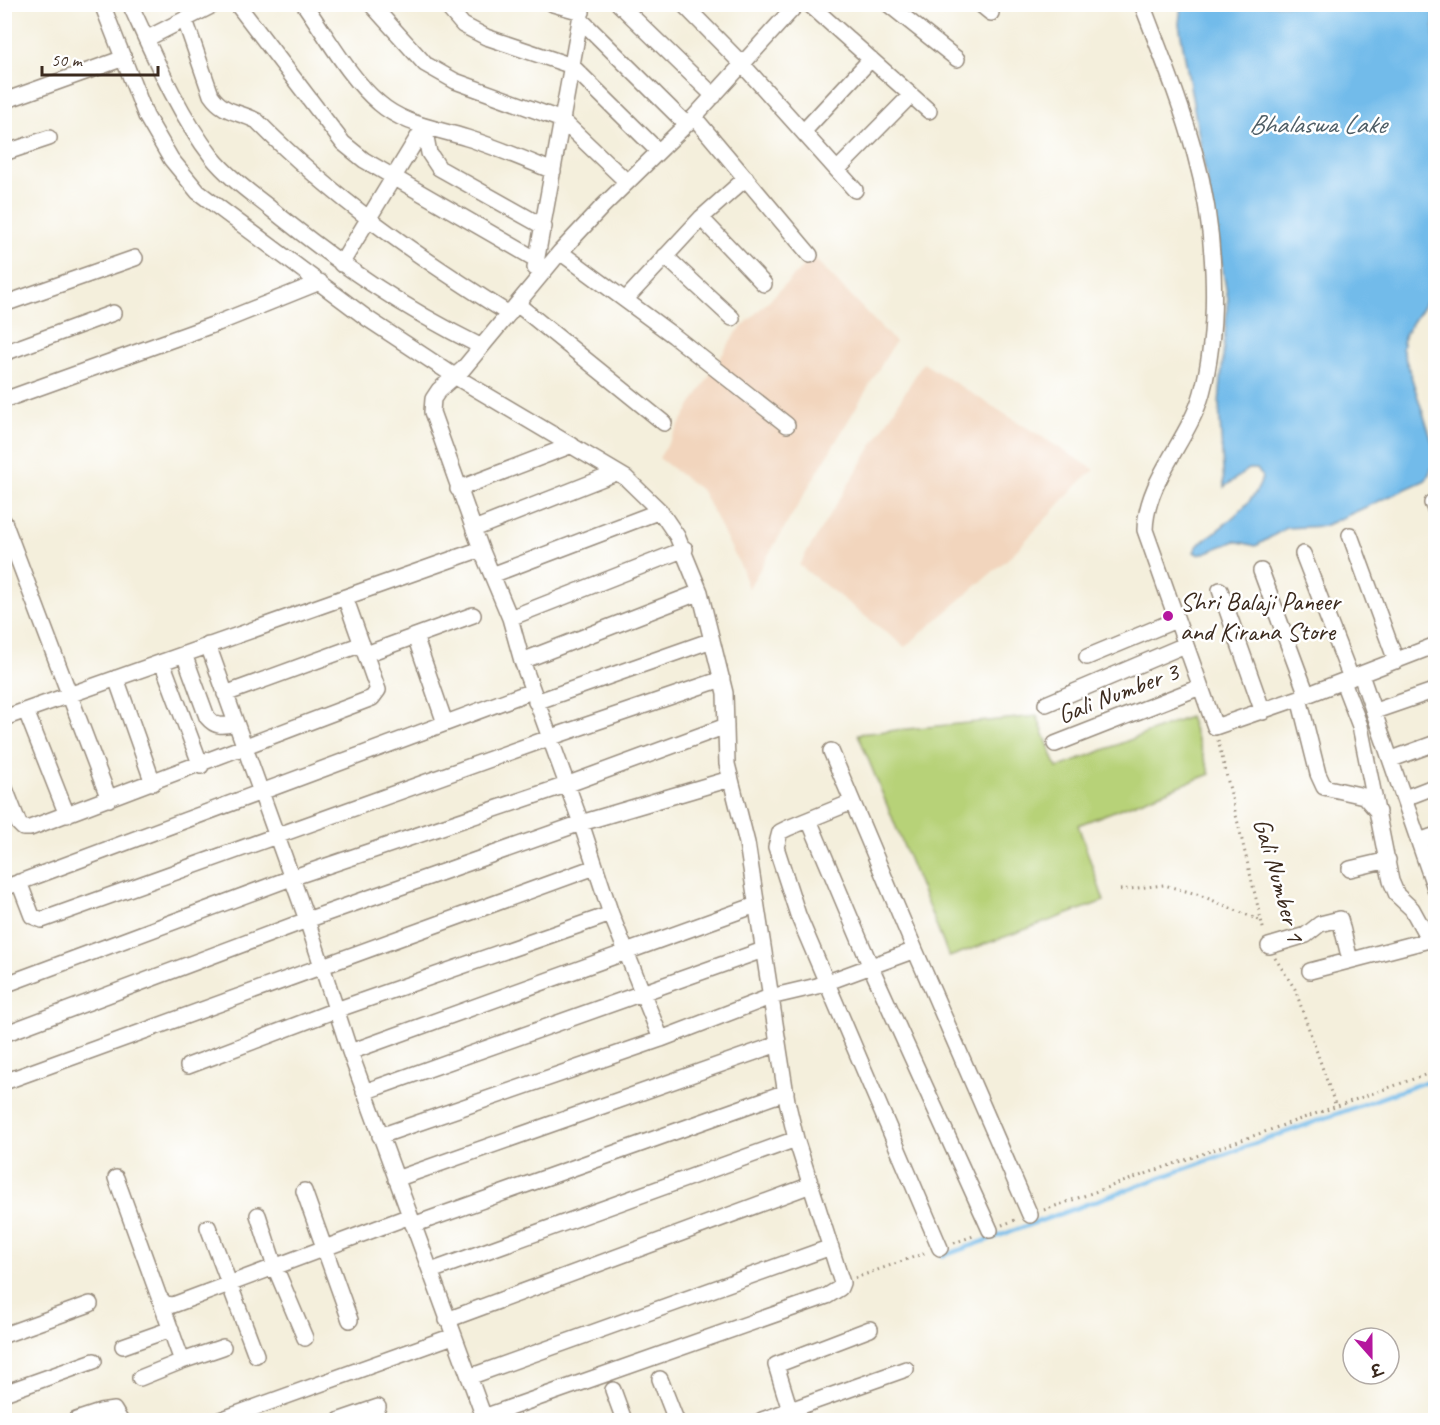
<svg xmlns="http://www.w3.org/2000/svg" width="1440" height="1425" font-family="Caveat,'Playpen Sans Deva',sans-serif">
<style>
.built{fill:#f2d5bd}
.green{fill:#b7d278;stroke:#797e4b;stroke-width:1.5}
.water{fill:#72bbea;stroke:#567284;stroke-width:1.5}
.lines{fill:none;stroke-linecap:round;stroke-linejoin:round}
.stream{stroke:#72bbea;stroke-width:4.5}
.minor-casing{stroke:#988c7d;stroke-width:18}
.path{stroke:#988c7d;stroke-width:3;stroke-dasharray:1.5 4.5;stroke-linecap:butt}
.minor{stroke:#fff;stroke-width:15}
.poi-dot{fill:#b5179e;stroke:#fff;stroke-width:2}
.labels{text-anchor:middle;dominant-baseline:central;stroke-width:5;stroke-linejoin:round;paint-order:stroke}
.poi-label{font-size:26px;fill:#3b2a1e;stroke:#fff;text-anchor:start}
.street-label{font-size:26px;fill:#3b2a1e;stroke:#fff}
.water-label{font-size:27px;font-style:italic;fill:#4e5d65;stroke:#fff}
</style>
<rect width="100%" height="100%" fill="#fff"/>
<filter id="ink" filterUnits="userSpaceOnUse"><feTurbulence type="fractalNoise" baseFrequency=".0167" numOctaves="2"/><feDisplacementMap in="SourceGraphic" scale="12" xChannelSelector="R" yChannelSelector="G"/><feConvolveMatrix kernelMatrix="1 2 1 2 8 2 1 2 1" color-interpolation-filters="sRGB"/></filter>
<filter id="wash" filterUnits="userSpaceOnUse"><feTurbulence type="fractalNoise" baseFrequency=".008" numOctaves="4" result="noise"/><feDisplacementMap in="SourceGraphic" scale="24" xChannelSelector="R" yChannelSelector="G"/><feGaussianBlur stdDeviation="1.35" result="paint"/><feColorMatrix in="noise" values="0 0 0 0 0 0 0 0 0 0 0 0 0 0 0 0 0 1.4 0 .05"/><feComposite in="paint" operator="in"/></filter>
<g filter="url(#wash)">
<rect width="100%" height="100%" fill="#f4efdc"/>
<path class="built" d="M813,257L895,342L748,589L743,571L702,491L659,458L735,334Z
M923,363L1095,470L1084,478L1010,557L905,647L799,565Z"/>
<path class="green" d="M1037,716L1057,768L1189,717L1210,774L1078,825L1104,901L949,957L858,734Z"/>
<path class="water" d="M1434,4L1435,288L1405,334L1402,348L1433,444L1434,464L1426,480L1324,526L1286,528L1256,546L1235,541L1199,555L1194,552C1198,542 1206,539 1214,533C1230,520 1260,497 1262,476L1257,469H1249L1224,487L1219,404L1228,299L1179,24L1181,5Z"/>
<g class="lines">
<path class="stream" d="M943,1256L1436,1078"/>
</g>
</g>
<g filter="url(#ink)">
<g class="lines">
<defs>
<path id="minor" d="M102,4L146,116L171,159L198,192L368,319L456,377L626,478L660,511L677,536L700,592L725,693L727,764L747,843L787,1101L796,1139L842,1283L840,1288L827,1296L475,1420
M130,4C154,56 178,113 212,157C228,177 251,193 271,209C339,264 401,307 480,346
M237,4L343,143L364,160L537,260
M304,4C326,35 350,79 379,103C404,125 436,128 467,138C496,147 524,159 553,171
M371,4L425,64L455,81L562,120L627,182
M445,4L463,25L486,37L572,66L658,151
M553,4L582,12
M619,4L714,96
M683,4L742,64L855,190
M809,4L929,111
M888,4L957,59
M980,4L991,13
M1142,4C1161,54 1181,103 1195,154C1215,225 1221,322 1202,393C1189,440 1146,480 1145,530L1215,727L1299,698L1436,645
M185,20L211,95C224,114 239,111 257,121C334,199 417,256 509,314
M581,20L686,124
M146,39L215,4
M4,101L124,58
M694,117L810,255
M424,127L429,153L439,168L544,227
M803,132L871,59
M4,153L49,138
M837,170L911,95
M701,218L764,284
M560,252L674,336L787,425
M665,256L732,318
M341,264L424,127
M535,268L583,4
M626,299L701,218L746,178
M4,304L135,258
M517,304L664,423
M4,353L113,313
M4,400L218,323L320,282
M458,489L572,445
M1432,503L1436,511
M4,522L109,799
M474,529L616,473
M1350,535L1396,661
M481,549L510,618L522,661L581,823L611,914L661,1039
M1303,554L1351,678
M1261,571L1307,695
M492,575L660,511
M1220,590L1263,712
M510,618L685,549
M415,636L445,723
M208,645L307,920L350,1052L485,1420
M184,654L207,717C216,728 223,726 236,723
M366,654L473,615
M1087,657L1176,620
M522,661L700,592
M162,662L201,766
M1361,675L1436,891
M116,678L153,783
M1343,682L1360,726L1391,881L1397,895L1412,909L1429,940
M225,694L362,644
M1299,698L1318,774L1324,787L1364,796L1378,812
M536,702L712,640
M1046,704L1185,645
M26,711L67,815
M1375,711L1436,690
M4,718L481,549L432,412L433,399L439,390L463,369L560,252L603,206L694,117L797,4
M1055,744L1200,687
M831,751L915,950
M1392,759L1436,743
M4,786L19,824L23,828H30L372,698L378,690L345,597
M1405,798L1436,786
M852,802L788,828L780,832L776,847L798,915L940,1248
M809,820L871,967L990,1230
M1419,841L1436,835
M1350,869L1388,860
M19,882L32,916L42,920L549,738L722,679
M4,888L532,691
M1269,946L1306,935L1320,924L1340,919L1348,952
M1310,971L1429,940H1435
M4,985L291,878L566,785L726,726
M4,1034L307,920L581,823L730,779
M350,1052L756,905
M188,1066L336,1010L611,914
M4,1082L595,867
M364,1092L763,950
M380,1136L661,1039L770,997L817,986L915,950L1030,1215
M116,1178L159,1297L165,1304L173,1305L410,1216
M396,1179L778,1044
M304,1191L350,1320
M258,1215L275,1267L305,1338
M413,1225L786,1092
M208,1227L256,1355
M431,1271L796,1139
M159,1297L182,1361L223,1347
M447,1320L811,1185
M4,1335L90,1304
M123,1346L171,1329
M469,1377L831,1247
M140,1378L182,1361
M660,1379L676,1420
M613,1390L624,1420
M4,1393L94,1361
M76,1420L100,1412L114,1410L120,1420
M220,1420L453,1336
M340,1420L378,1407
M762,1420L906,1369
M793,1420L776,1365L870,1329"/>
</defs>
<use href="#minor" class="minor-casing"/>
<path class="path" d="M1218,740L1264,932
M1120,890L1164,885L1200,895L1261,921
M1275,958L1295,989L1336,1107
M1044,1210L1436,1071
M1002,1225L1018,1219
M954,1243L976,1235
M855,1278L928,1252"/>
<use href="#minor" class="minor"/>
</g>
</g>
<circle class="poi-dot" cx="1168" cy="616" r="6"/>
<g class="labels">
<g class="poi-label">
<text x="1180" y="601">Shri Balaji Paneer<tspan x="1180" dy="30">and Kirana Store</tspan></text>
</g>
<g class="street-label">
<text transform="translate(1118 693) rotate(-21)">Gali Number 3</text>
<text transform="translate(1279 880) rotate(74)">Gali Number 1</text>
</g>
<g class="water-label">
<text x="1317" y="124">Bhalaswa Lake</text>
</g>
</g>
<rect width="1440" height="1425" fill="none" stroke="#fff" stroke-width="24"/>
<g transform="translate(1371 1356) rotate(159)"><circle r="28" fill="#ffffff" stroke="#b1aaa5" stroke-width="1.5"/>
<path d="M0-4.5L10 22L0 15L-10 22Z" fill="#b5179e"/>
<text y="-9" font-size="16" font-weight="bold" text-anchor="middle" fill="#3b2a1e">उ</text>
</g>
<path d="M42 66v9h116v-9" fill="none" stroke="#3b2a1e" stroke-width="3"/>
<text x="51" y="66" font-size="18" fill="#3b2a1e" stroke="#ffffff" stroke-width="4.5" paint-order="stroke">50 m</text>
</svg>
